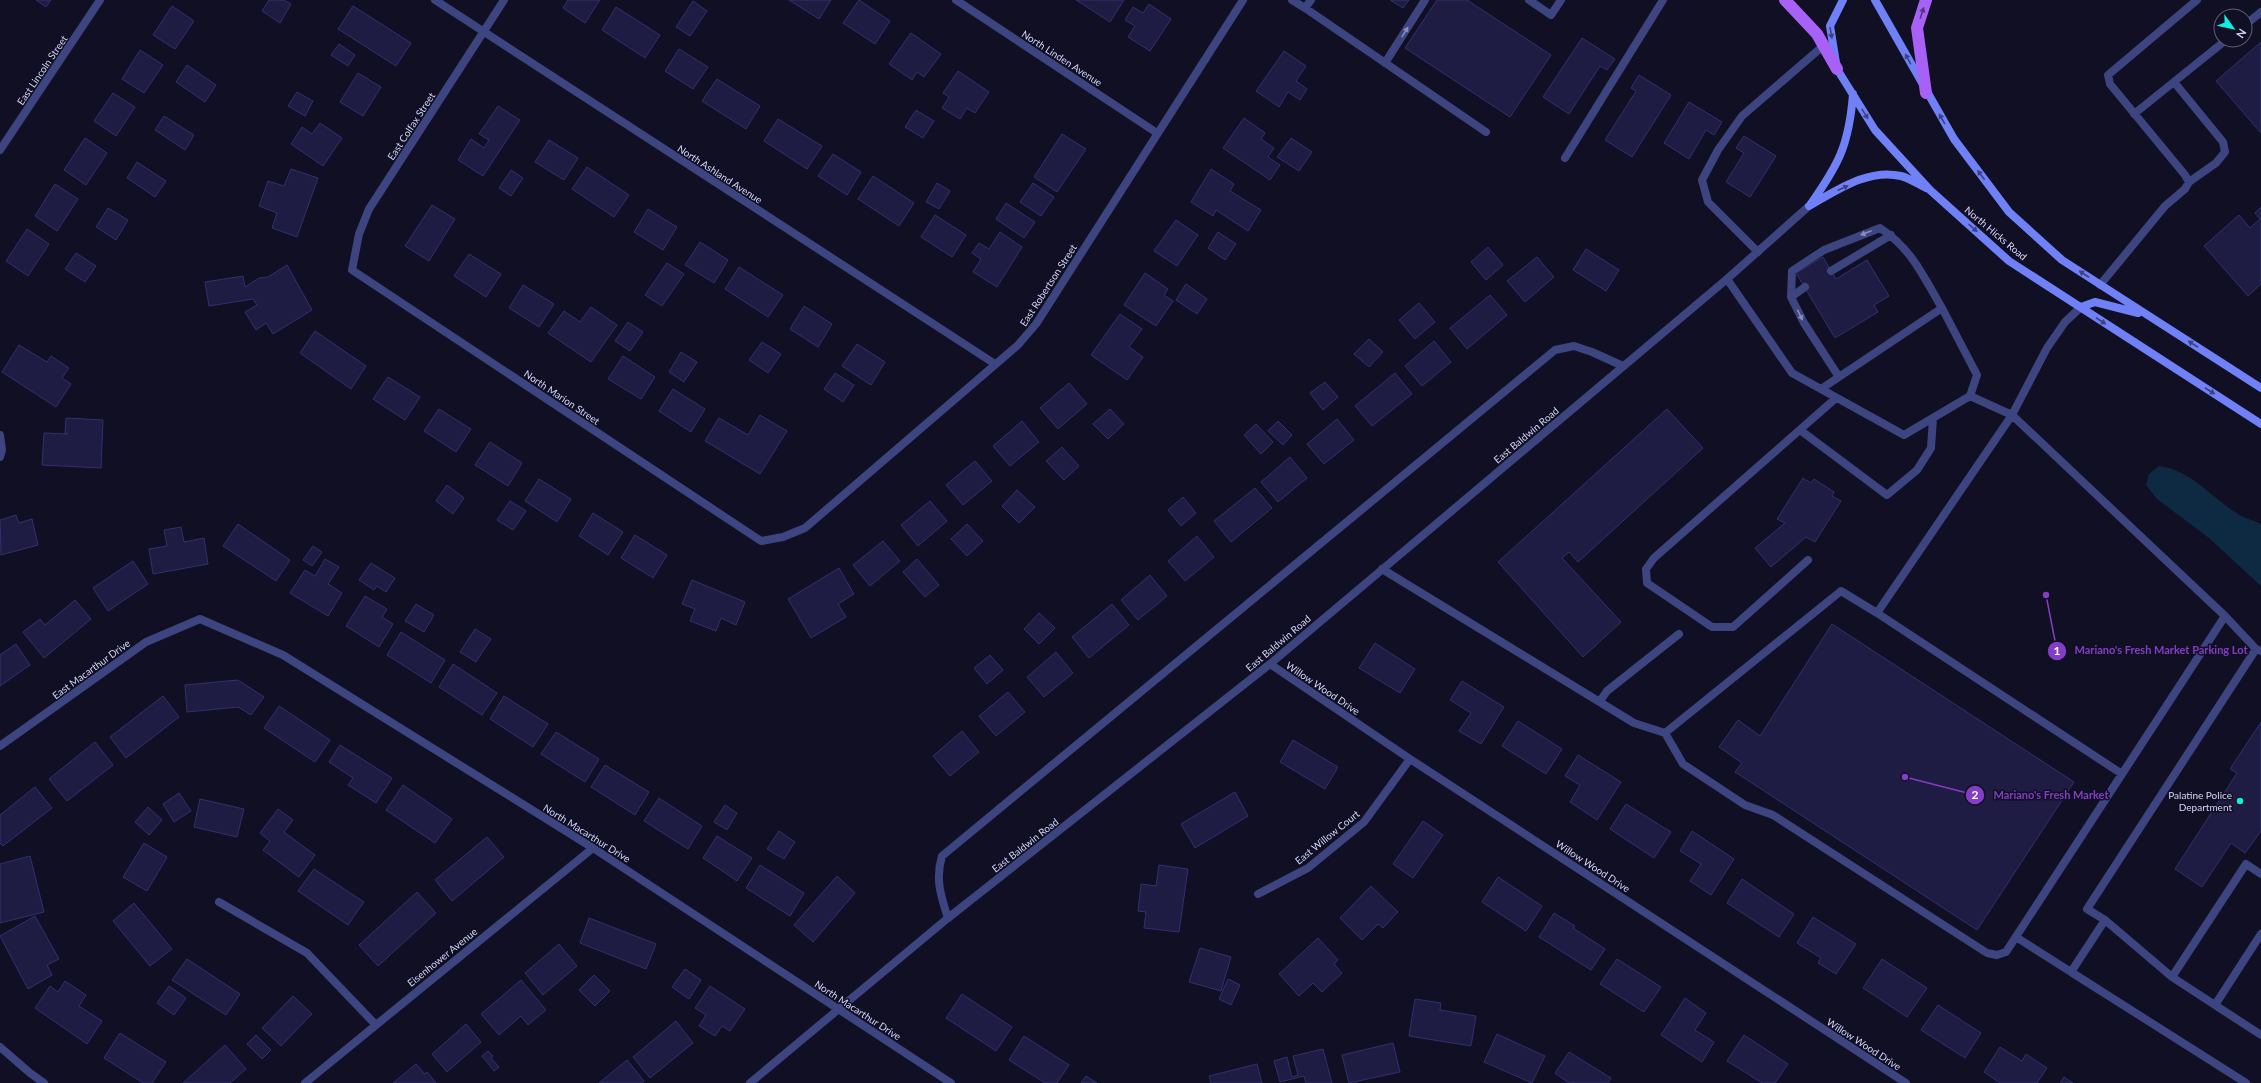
<svg xmlns="http://www.w3.org/2000/svg" width="2261" height="1083" font-family="Lato,sans-serif">
<style>
.water{fill:#0e2a43}
.building{fill:#1e1c43;stroke:#32306e}
.lines{fill:none;stroke-linecap:round;stroke-linejoin:round}
.lane{stroke:#3d4580;stroke-width:8}
.street{stroke:#3d4580;stroke-width:8}
.secondary{stroke:#7081f8;stroke-width:8}
.primary{stroke:#a761f7;stroke-width:12}
.oneway{fill:#543482}
.oneway2{fill:#888dbe}
.oneway3{fill:#3b4283}
.poi-dot{fill:#0cf0e4;stroke:#100f23;stroke-width:1.5}
.labels{text-anchor:middle;dominant-baseline:central;stroke-width:3;stroke-linejoin:round;paint-order:stroke}
.street-label{font-size:10px;fill:#d4d5fd;stroke:#100f23}
.poi-label{font-size:10px;fill:#d4d5fd;stroke:#100f23;text-anchor:end}
.leader{fill:none;stroke:#843dc5;stroke-width:1.5}
.callout-dot{fill:#843dc5;stroke:#100f23;stroke-width:1.5}
.mark-label{font-size:12px;text-anchor:middle;font-weight:bold;fill:#fff}
.callout-label{font-size:11px;text-anchor:middle;font-weight:bold;fill:#843dc5;stroke:#100f23;stroke-width:3;stroke-linejoin:round;paint-order:stroke}
</style>
<rect width="100%" height="100%" fill="#100f23"/>
<path class="water" d="M2159,466C2191,470 2212,498 2238,514C2245,519 2254,520 2261,524V586L2209,538L2157,499L2146,485L2149,474Z"/>
<path class="building" d="M36,0H51L46,7Z
M269,0H284L291,4L280,23L262,11Z
M568,0H600L585,23L563,8Z
M789,0H831L819,19Z
M859,0L890,21L875,44L843,23Z
M1076,0H1124L1110,22Z
M1390,0H1409L1403,8Z
M1437,0H1467L1551,55L1510,117L1405,48Z
M693,1L707,11L690,36L676,27Z
M1149,4L1171,19L1150,51L1128,37L1135,26L1125,20L1133,7L1143,13Z
M172,6L194,21L175,49L153,35Z
M353,6L411,43L396,66L338,29Z
M616,7L660,35L645,58L602,30Z
M911,33L941,54L924,77L917,72L912,80L889,64Z
M1582,38L1615,59L1607,70L1600,66L1569,114L1543,97Z
M2261,42V133L2216,81Z
M339,44L355,55L348,66L331,55Z
M679,49L708,67L693,89L665,71Z
M140,50L163,65L144,93L122,79Z
M1284,51L1306,66L1296,81L1307,89L1300,100L1288,92L1279,107L1256,91Z
M187,65L216,85L205,102L176,82Z
M958,71L989,92L975,113L967,108L960,119L942,108L949,97L943,93Z
M358,73L381,87L363,116L340,102Z
M1639,75L1671,95L1632,157L1605,140L1636,91L1631,88Z
M717,79L760,106L746,129L702,101Z
M297,92L313,101L305,116L288,106Z
M113,93L135,107L116,136L94,121Z
M1689,102L1722,122L1714,135L1706,130L1689,159L1664,143Z
M498,106L520,120L483,176L458,160L471,139L484,148L489,140L479,134Z
M916,110L934,121L923,138L905,127Z
M164,116L194,135L185,150L155,130Z
M1244,118L1265,133L1261,139L1274,148L1268,157L1280,165L1270,180L1223,148Z
M778,119L822,146L807,169L764,141Z
M320,123L342,138L323,166L291,144L302,127L312,134Z
M1062,134L1086,149L1057,192L1034,177Z
M1744,136L1776,156L1750,197L1726,182L1744,153L1736,148Z
M85,138L107,153L86,185L64,170Z
M1291,138L1312,152L1299,171L1277,157Z
M549,140L578,158L564,180L535,162Z
M833,154L861,172L847,195L818,176Z
M137,162L166,181L155,197L127,178Z
M587,167L629,195L614,217L572,189Z
M291,169L318,178L297,237L272,228L277,213L259,206L268,181L284,186Z
M1211,169L1234,184L1230,191L1261,210L1248,231L1216,210L1213,216L1191,202Z
M511,170L523,178L511,196L499,188Z
M873,176L914,203L899,226L858,199Z
M937,183L950,191L939,209L926,202Z
M1033,183L1054,197L1041,216L1020,202Z
M55,184L78,199L57,231L35,216Z
M1006,203L1035,222L1024,238L996,219Z
M432,205L455,219L429,261L405,246Z
M2261,207V284L2248,296L2204,246L2239,215L2250,228L2260,219L2255,213Z
M108,208L128,220L116,240L96,227Z
M648,209L677,227L663,250L634,232Z
M935,215L966,235L952,257L921,237Z
M1176,220L1198,235L1177,266L1154,251Z
M27,229L49,244L28,276L6,261Z
M1000,232L1022,247L997,287L973,272L981,259L972,253L979,243L989,249Z
M1218,232L1236,244L1225,260L1208,248Z
M700,242L728,260L714,283L685,265Z
M1488,247L1503,265L1486,280L1471,262Z
M1586,249L1619,270L1606,291L1573,270Z
M76,253L96,266L85,282L65,269Z
M469,254L501,274L486,297L454,276Z
M1537,257L1554,277L1525,302L1507,281Z
M1823,257L1836,279L1867,260L1889,296L1874,305L1878,312L1835,338L1796,273Z
M667,263L684,274L662,306L645,295Z
M287,265L312,310L273,334L266,323L256,330L245,312L257,305L253,299L209,306L205,282L243,276L245,287L259,278L268,277Z
M739,267L783,295L768,317L725,289Z
M1145,273L1168,289L1164,295L1173,301L1156,326L1124,305Z
M1186,284L1207,299L1197,314L1176,300Z
M523,285L554,304L539,327L509,308Z
M1490,295L1507,315L1467,349L1450,328Z
M1419,303L1435,322L1415,339L1399,320Z
M804,306L832,324L818,347L790,329Z
M591,307L617,325L591,362L548,333L564,311L580,322Z
M1120,314L1142,329L1129,347L1143,357L1127,380L1091,355Z
M628,322L643,332L630,351L615,341Z
M315,331L366,366L351,389L300,353Z
M1369,339L1383,352L1369,367L1354,354Z
M1434,341L1451,362L1422,386L1405,366Z
M762,342L781,354L768,373L749,360Z
M857,344L885,362L871,385L842,366Z
M19,345L47,362L51,356L69,368L62,378L71,384L56,407L2,372Z
M681,352L697,362L684,382L669,372Z
M623,356L655,377L641,399L608,379Z
M835,373L854,385L843,402L824,389Z
M1395,373L1412,394L1372,426L1355,406Z
M388,377L420,397L405,420L373,399Z
M1325,382L1338,397L1323,410L1310,393Z
M1069,383L1087,404L1058,429L1040,408Z
M673,389L705,409L691,432L659,411Z
M439,409L471,429L456,452L424,431Z
M1110,409L1124,424L1108,439L1093,424Z
M1667,409L1703,448L1578,562L1569,552L1562,558L1621,622L1583,657L1498,562Z
M760,415L787,431L760,474L705,441L719,418L748,435Z
M66,418L103,420L101,468L42,465L44,433L68,434L65,433Z
M1337,419L1354,440L1324,464L1307,444Z
M1022,421L1039,442L1010,466L993,446Z
M1278,421L1292,435L1283,445L1268,431Z
M1256,424L1273,442L1261,454L1244,435Z
M490,442L522,463L508,486L475,465Z
M1062,447L1079,466L1064,480L1046,461Z
M1290,457L1307,478L1278,502L1261,482Z
M975,461L992,481L963,505L946,485Z
M1803,478L1811,483L1814,479L1834,492L1832,496L1841,501L1815,542L1806,537L1771,567L1755,548L1785,523L1777,519Z
M539,479L571,499L557,522L525,501Z
M447,485L464,498L453,514L436,501Z
M1255,488L1272,508L1231,542L1214,521Z
M1017,490L1035,507L1019,523L1002,506Z
M1183,497L1196,513L1181,526L1168,510Z
M510,501L526,511L513,530L497,520Z
M930,501L947,521L918,546L901,525Z
M593,513L623,532L608,555L579,536Z
M16,515L19,523L32,519L38,545L1,555L0,520Z
M238,524L290,560L276,581L223,546Z
M967,524L983,541L967,556L951,539Z
M181,527L184,542L204,538L208,564L153,574L149,549L167,546L164,530Z
M635,535L667,555L653,578L621,558Z
M1197,536L1214,557L1185,581L1168,561Z
M883,541L900,561L870,586L853,565Z
M313,546L322,552L312,566L303,560Z
M325,559L339,567L328,584L342,593L328,616L290,593L305,570L315,576Z
M917,559L939,585L925,597L903,572Z
M133,561L148,584L108,611L93,588Z
M371,563L395,578L386,592L377,586L374,590L359,580Z
M839,568L854,594L838,604L846,617L811,638L788,599Z
M1150,575L1167,596L1138,620L1121,600Z
M692,580L745,602L736,625L721,618L716,631L690,621L695,609L682,604Z
M365,596L387,609L382,617L393,624L379,647L346,626Z
M75,600L91,619L44,658L23,632L40,619L45,625Z
M416,604L434,615L424,632L405,621Z
M1112,604L1129,625L1089,658L1072,637Z
M1039,613L1055,628L1039,644L1024,629Z
M1832,624L2074,782L1977,930L1735,772L1742,763L1719,747L1738,720L1760,736Z
M475,629L491,639L476,662L460,652Z
M401,632L445,660L431,683L387,655Z
M1375,643L1415,669L1400,693L1359,668Z
M16,644L30,665L0,686V655Z
M1056,652L1073,673L1044,697L1027,677Z
M990,655L1003,670L987,684L974,668Z
M453,664L497,693L482,715L439,687Z
M238,680L264,697L251,715L238,707L187,712L185,685Z
M1462,681L1504,707L1481,744L1459,731L1471,713L1450,700Z
M1008,692L1025,712L996,736L979,716Z
M163,696L179,717L126,758L110,737Z
M504,696L548,724L533,747L490,719Z
M279,706L330,740L315,762L264,728Z
M1518,721L1562,749L1546,774L1502,746Z
M2261,722V831L2245,853L2231,843L2202,887L2175,869L2237,773L2230,769Z
M962,731L979,752L950,776L933,756Z
M556,732L599,759L585,782L541,754Z
M1293,740L1338,767L1325,789L1280,762Z
M95,742L113,765L67,801L49,779Z
M340,745L392,778L376,803L348,785L353,778L329,762Z
M1578,755L1621,782L1597,820L1570,802L1580,785L1565,776Z
M605,765L649,792L635,815L591,787Z
M403,785L452,819L435,843L386,810Z
M35,787L52,808L3,846L0,843V815Z
M1235,792L1248,816L1195,848L1181,824Z
M179,793L191,811L174,822L163,804Z
M659,798L702,826L688,849L644,821Z
M200,799L244,809L237,837L194,827Z
M1626,804L1671,832L1654,858L1610,829Z
M725,805L737,813L727,830L714,822Z
M148,807L162,820L149,835L135,822Z
M278,809L293,820L284,832L315,855L299,877L263,850L270,841L260,833Z
M1423,821L1443,835L1413,878L1393,864Z
M779,831L795,842L784,859L767,849Z
M1692,831L1734,859L1711,895L1690,881L1701,864L1680,851Z
M717,836L752,858L737,881L703,858Z
M487,837L504,857L452,901L435,880Z
M144,843L167,857L147,891L123,877Z
M30,856L44,912L0,923V864Z
M760,865L804,893L790,916L746,888Z
M1159,865L1188,869L1179,932L1144,928L1146,912L1138,911L1141,884L1156,886Z
M314,869L364,902L348,925L298,891Z
M837,876L855,893L813,942L794,925Z
M1498,877L1542,906L1526,931L1482,902Z
M1742,879L1794,914L1779,937L1727,903Z
M1371,886L1398,912L1383,928L1378,924L1362,940L1340,918Z
M417,892L436,913L378,966L359,945Z
M134,903L172,949L150,966L113,921Z
M1554,913L1575,926L1573,928L1605,949L1591,970L1539,937Z
M35,916L59,959L47,965L52,975L28,989L0,936Z
M1813,917L1856,944L1836,974L1818,963L1821,958L1797,943Z
M589,918L656,944L646,969L580,943Z
M1318,938L1338,960L1334,964L1342,973L1322,992L1313,983L1299,996L1279,974Z
M559,944L577,966L543,995L525,973Z
M1200,948L1231,957L1221,991L1189,982Z
M187,959L240,994L226,1015L172,980Z
M1617,959L1661,987L1644,1012L1600,984Z
M1882,959L1927,988L1907,1017L1863,988Z
M685,969L701,980L689,999L672,987Z
M594,975L610,991L595,1006L579,990Z
M1228,979L1240,985L1231,1005L1219,999Z
M521,980L546,1010L528,1025L521,1016L499,1035L481,1014Z
M65,981L86,995L79,1006L102,1021L87,1044L35,1008L50,986L58,992Z
M169,986L186,998L174,1015L157,1003Z
M710,986L745,1009L730,1031L722,1026L715,1036L699,1026L706,1015L695,1008Z
M962,994L1012,1027L996,1051L946,1018Z
M293,996L312,1014L281,1046L262,1028Z
M1685,998L1706,1013L1695,1030L1714,1042L1702,1062L1661,1035Z
M1415,999L1441,1003L1440,1010L1476,1016L1471,1046L1409,1036Z
M1938,1005L1981,1033L1965,1058L1921,1030Z
M676,1021L693,1043L650,1078L633,1057Z
M466,1024L481,1042L447,1072L432,1054Z
M120,1033L166,1062L152,1083H143L104,1058Z
M1497,1034L1545,1056L1532,1083L1484,1062Z
M256,1035L271,1050L262,1059L247,1044Z
M1744,1035L1788,1064L1775,1083H1762L1727,1061Z
M1024,1036L1069,1065L1057,1083H1045L1009,1060Z
M1393,1043L1400,1072L1349,1083L1342,1055Z
M225,1045L246,1069L230,1083H183Z
M2000,1047L2022,1061L2026,1054L2047,1068L2037,1083H2000L1984,1072Z
M1323,1049L1332,1083H1306L1304,1076L1280,1082L1274,1061L1287,1057L1292,1077L1298,1075L1293,1056Z
M488,1051L493,1056L491,1058L499,1067L494,1071L482,1056Z
M1569,1052L1611,1078L1608,1083H1569L1555,1073Z
M627,1060L644,1081L642,1083H599Z
M416,1064L425,1074L427,1072L436,1083H393Z
M1257,1064L1262,1083H1211L1209,1076Z
M1086,1076L1097,1083H1081Z
M2064,1077L2073,1083H2060Z"/>
<g class="lines">
<path class="lane" d="M1292,0L1305,8L1311,0
M1529,0L1551,15L1561,0
M1305,8L1486,132
M2245,25L2261,12
M1385,63L1425,0
M2174,82L2223,142L2225,152L2216,163L2189,182
M2134,114L2226,40
M1565,158L1663,0
M1758,252L1708,202L1702,180L1718,150L1742,116L1823,46
M1831,271L1891,235
M1727,279L1792,373L1904,435L1970,396L2012,415L2225,616L2256,649L2261,651
M2100,285L2165,206L2185,189L2189,182L2185,175L2110,84L2108,75L2197,0
M1791,297L1805,287
M1839,377L1804,323L1791,297L1792,271L1824,250L1880,228C1912,249 1923,276 1942,308
M1821,389L1942,308L1977,375L1970,396
M1800,430L1887,495L1917,470L1931,448L1933,418
M1808,560L1733,627H1712L1647,583L1646,569L1654,558L1836,398
M1382,569L1634,723L1665,733L1683,764L1745,805L1773,815L1987,953L1997,955L2006,952L2122,774
M1877,613L2122,774L2225,616
M2256,649L2087,909L2105,920L2172,977L2261,1035
M1600,701L1607,691L1679,634
M1665,733L1841,591L1877,613L2012,415L2047,348L2065,322L2081,307
M948,918C941,897 935,879 942,856L1555,350L1574,346L1592,352L1623,366
M2105,920L2071,972L2246,1083
M2016,937L2071,972
M2172,977L2246,864L2261,874
M2215,1005L2261,934"/>
<path class="street" d="M435,0L995,364
M504,0L369,209L359,234L352,270L761,541L783,537L805,528L1018,345L1036,324L1243,0
M956,0L1157,133
M0,150L100,0
M0,435L2,450L0,457
M1270,664L1410,759L1906,1083
M0,746L146,642L200,619L283,655L593,848L951,1083
M1258,894L1308,868L1364,822L1410,759
M219,902L307,953L375,1024
M0,1047L30,1073L44,1083
M305,1083L593,848
M750,1083L948,918L1270,664L1727,279L1809,206"/>
<path class="secondary" d="M1843,0L1830,26L1837,69L1875,130L1930,190L2009,261L2261,424
M1875,0L1954,139L2009,212L2062,260L2261,388
M1810,205C1839,164 1849,145 1853,94
M1809,206C1836,191 1868,168 1901,176C1909,178 1918,184 1926,188
M2081,307L2095,302L2138,313"/>
<path class="primary" d="M1785,0L1817,34L1837,69
M1926,0L1917,28L1926,93"/>
</g>
<defs><path id="oneway-solid" d="M-6-.8H1V-3.2L6.5 0L1 3.2V.8H-6Z"/></defs>
<use class="oneway" href="#oneway-solid" transform="translate(1922 13) rotate(-72)"/>
<g class="oneway2">
<use href="#oneway-solid" transform="translate(1405 32) rotate(-58)"/>
<use href="#oneway-solid" transform="translate(1866 233) rotate(159)"/>
<use href="#oneway-solid" transform="translate(1800 315) rotate(64)"/>
</g>
<g class="oneway3">
<use href="#oneway-solid" transform="translate(1831 33) rotate(80)"/>
<use href="#oneway-solid" transform="translate(1908 59) rotate(-118)"/>
<use href="#oneway-solid" transform="translate(1865 114) rotate(58)"/>
<use href="#oneway-solid" transform="translate(1942 119) rotate(-120)"/>
<use href="#oneway-solid" transform="translate(1981 175) rotate(-127)"/>
<use href="#oneway-solid" transform="translate(1843 188) rotate(-25)"/>
<use href="#oneway-solid" transform="translate(1973 228) rotate(42)"/>
<use href="#oneway-solid" transform="translate(2084 274) rotate(-147)"/>
<use href="#oneway-solid" transform="translate(2101 321) rotate(33)"/>
<use href="#oneway-solid" transform="translate(2193 344) rotate(-147)"/>
<use href="#oneway-solid" transform="translate(2210 391) rotate(33)"/>
</g>
<circle class="poi-dot" cx="2240" cy="801" r="4"/>
<g class="labels">
<g class="street-label">
<text transform="translate(1062 58) rotate(33)">North Linden Avenue</text>
<text transform="translate(42 70) rotate(-56)">East Lincoln Street</text>
<text transform="translate(411 126) rotate(-57)">East Colfax Street</text>
<text transform="translate(720 174) rotate(33)">North Ashland Avenue</text>
<text transform="translate(1996 233) rotate(40)">North Hicks Road</text>
<text transform="translate(1048 285) rotate(-57)">East Robertson Street</text>
<text transform="translate(562 397) rotate(34)">North Marion Street</text>
<text transform="translate(1526 435) rotate(-40)">East Baldwin Road</text>
<text transform="translate(1278 643) rotate(-40)">East Baldwin Road</text>
<text transform="translate(91 669) rotate(-36)">East Macarthur Drive</text>
<text transform="translate(1323 688) rotate(34)">Willow Wood Drive</text>
<text transform="translate(587 833) rotate(32)">North Macarthur Drive</text>
<text transform="translate(1327 837) rotate(-39)">East Willow Court</text>
<text transform="translate(1025 845) rotate(-38)">East Baldwin Road</text>
<text transform="translate(1593 866) rotate(33)">Willow Wood Drive</text>
<text transform="translate(442 957) rotate(-39)">Eisenhower Avenue</text>
<text transform="translate(858 1010) rotate(33)">North Macarthur Drive</text>
<text transform="translate(1864 1044) rotate(33)">Willow Wood Drive</text>
</g>
<g class="poi-label">
<text x="2232" y="795">Palatine Police<tspan x="2232" dy="12">Department</tspan></text>
</g>
</g>
<path class="leader" d="M2046 595L2057 651M1905 777L1975 795"/>
<g class="callout-dot">
<circle cx="2046" cy="595" r="4"/>
<circle cx="1905" cy="777" r="4"/>
<circle cx="2057" cy="651" r="10"/>
<circle cx="1975" cy="795" r="10"/>
</g>
<g class="mark-label">
<text x="2057" y="655">1</text>
<text x="1975" y="799">2</text>
</g>
<g class="callout-label">
<text x="2161" y="654">Mariano's Fresh Market Parking Lot</text>
<text x="2051" y="799">Mariano's Fresh Market</text>
</g>
<g transform="translate(2233 28) rotate(123)"><circle r="19" fill="#100f23" stroke="#5e5e7a"/>
<path d="M0-3L7 15L0 10L-7 15Z" fill="#0cf0e4"/>
<text y="-6" font-size="11" font-weight="bold" text-anchor="middle" fill="#d4d5fd">N</text>
</g>
</svg>
